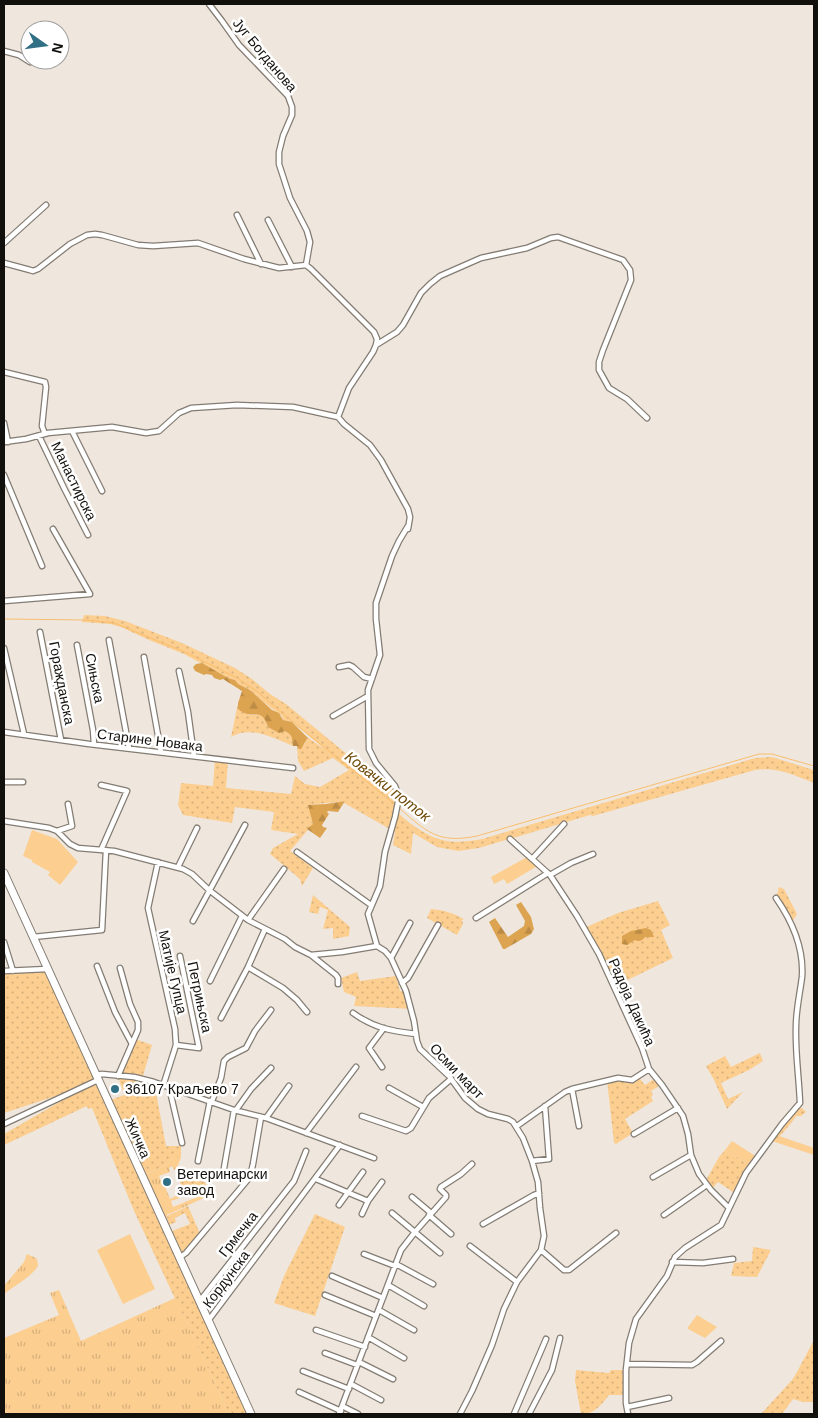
<svg xmlns="http://www.w3.org/2000/svg" width="818" height="1418" font-family="Arial,sans-serif">
<style>
.grass{fill:url(#grass-dots)}
.forest{fill:url(#forest-firs)}
.park{fill:url(#park-tufts)}
.garden{fill:#fcce90}
.lines{fill:none;stroke-linecap:round;stroke-linejoin:round}
.stream{stroke:#f8be6d;stroke-width:1}
.street-casing{stroke:#837c73;stroke-width:7}
.secondary-casing{stroke:#837c73;stroke-width:9}
.street{stroke:#fff;stroke-width:4.5}
.secondary{stroke:#fff;stroke-width:7}
.poi-dot{fill:#316f85;stroke:#fff;stroke-width:2}
.labels{text-anchor:middle;dominant-baseline:central;stroke-width:5;stroke-linejoin:round;paint-order:stroke}
.street-label{font-size:14px;fill:#12100d;stroke:#fff}
.poi-label{font-size:14px;fill:#12100d;stroke:#fff;text-anchor:start}
.water-label{font-size:15px;font-style:italic;fill:#6e4905;stroke:#fff}
</style>
<defs>
<pattern id="grass-dots" width="8" height="8" patternUnits="userSpaceOnUse" patternTransform="scale(1.25)"><rect width="8" height="8" fill="#fcce90"/><path d="M2 2h.1M6 6h.1" fill="none" stroke="#d7b07b" stroke-width="1.8" stroke-linecap="round"/></pattern>
<pattern id="forest-firs" width="22" height="20" patternUnits="userSpaceOnUse" patternTransform="scale(1.25)"><rect width="22" height="20" fill="#dca351"/><path d="M5 1l3.5 6h-7zM16 11l3.5 6h-7z" fill="#bc8b45"/></pattern>
<pattern id="park-tufts" width="24" height="20" patternUnits="userSpaceOnUse" patternTransform="scale(1.25)"><rect width="24" height="20" fill="#fcce90"/><path d="M3 7l-1-3M5 7V3M7 7l1-3M15 17l-1-3M17 17v-4M19 17l1-3" fill="none" stroke="#d7b07b"/></pattern>
</defs>
<rect width="100%" height="100%" fill="#efe7de"/>
<path class="grass" d="M84,615L105,616L125,621L182,643L235,668L252,679L270,694L286,704L366,770L388,784L395,786C399,794 395,801 397,809C399,815 405,819 410,823C436,842 450,845 482,839L755,758L772,757L814,770V783C793,775 778,767 755,770L593,816L590,815L479,848L458,851L437,847L413,833L411,854L393,845L395,832L344,803L345,801L309,805L313,824L290,851L313,868L302,886L300,879L270,854L273,848L298,834L271,830L274,812L235,807L232,823L183,815L178,805L181,783L213,786L215,759L228,760L226,788L291,794L295,776L305,784L320,787L349,770L333,758L304,771L298,761L297,746L304,745L307,739V737L326,750L292,722L283,720L282,716L262,701L250,690L237,684L235,680L228,678L184,654L149,640L121,627L110,624L82,622Z
M238,703V709L249,715H261L265,718L268,727C274,728 290,729 293,737C294,740 292,743 293,746C274,738 250,725 231,737Z
M779,887L784,889L797,914L791,924L776,898Z
M313,895L350,927L349,936L333,939V928L323,929L328,910L320,907L318,914L309,912Z
M658,901L670,925L661,930L673,958L613,987L599,954L584,928L618,913Z
M431,909C444,910 453,913 464,919L462,920L463,924L457,935L427,918Z
M47,969L108,1101L124,1095L118,1076L135,1039L152,1045L142,1079L154,1082L166,1146H181V1157H174L162,1167L142,1176L167,1231L171,1230L172,1231L190,1224L185,1213L175,1218L176,1222L169,1225L167,1216L188,1206L201,1236L179,1258L251,1414H229L134,1211L92,1108L88,1109L87,1106L4,1145V1134L89,1085L4,1113V971Z
M357,972L360,981L396,976L400,991H406L412,1009L354,1006L356,997L344,992L341,978Z
M760,1053L763,1061L749,1070L721,1083L728,1099L743,1092L727,1109L713,1078L706,1066L725,1056L731,1067Z
M640,1079L645,1085L654,1079L659,1086L651,1091L653,1095L651,1097L653,1101L625,1119L633,1133L616,1144L614,1143L607,1080H632Z
M798,1107L802,1108L806,1112L801,1116H796C790,1126 781,1134 775,1142L770,1141Z
M725,1150L751,1166L736,1194L718,1182L711,1190L705,1182L719,1157Z
M181,1177L205,1182L210,1195L208,1196L204,1186L185,1194L178,1178Z
M315,1214L345,1227L315,1316L274,1303L284,1276Z
M753,1247L771,1250L757,1277L731,1276L734,1263L752,1261Z
M814,1340V1402H803L793,1399L782,1414H761L792,1380L797,1372Z
M576,1370L609,1373L611,1370H626V1395H609C601,1405 595,1414 581,1414L575,1381Z"/>
<path class="forest" d="M202,663L228,678L235,680L238,684L250,690L262,701L272,710L279,713L283,720L292,722L307,737V739L301,749H299L297,746H293C292,738 293,735 285,731L279,733L268,727C261,705 253,722 238,709V703L242,691L223,679L220,680L214,678L212,675L206,674L204,675L195,671L193,667L196,664Z
M345,801L338,812L328,811L327,812L329,814L322,825L323,827L327,828L320,838L307,829L313,824L308,805L326,804Z
M521,902L531,917L534,929L531,934L505,949H503L489,922L495,918L508,937L524,926L525,921L516,905Z
M646,928L651,930L654,937H645C642,941 639,942 635,940L627,945L622,944V936L631,931Z"/>
<path class="park" d="M174,1157H181L177,1168L174,1170L172,1166L169,1168L170,1172L159,1176L162,1184H164L170,1199L178,1195L180,1198L171,1201L173,1207L207,1193L208,1196L167,1215V1218L171,1230L167,1231L142,1176L162,1167Z
M27,1254L36,1258C37,1260 38,1263 38,1265C37,1273 10,1289 4,1294V1286L24,1262Z
M59,1290L81,1341L175,1298L229,1414H4V1338L59,1315L50,1293Z"/>
<path class="garden" d="M32,830L57,839L78,862L60,885L48,875L50,872L32,862V860L23,856Z
M529,856L539,865L507,884L504,879L494,884L491,877Z
M779,1136L814,1148V1155L775,1142Z
M732,1141L757,1157L751,1166L725,1150Z
M130,1234L155,1289L123,1304L97,1250Z
M697,1315L717,1327L705,1338L688,1329V1327Z"/>
<g class="lines">
<path class="stream" d="M4,619L87,620L114,623L185,652L237,678L258,692L288,718L396,805
M399,808C427,832 438,844 477,836L759,754H772L814,766"/>
<defs>
<path id="street" d="M209,4L222,21L239,45L288,96L292,107V115L283,136L279,152V164L290,198L307,231L310,242L306,265
M4,51L19,55L30,62
M237,215L261,264
M268,220L292,267
M4,243L46,205
M4,263L30,270L33,271L38,269L70,244L87,235L95,234L102,235L138,245L153,246L198,243L244,259L279,268L306,265
M306,265L311,269L374,332L377,339L376,345L373,352L349,388L338,417
M376,345L397,332L403,325L421,293L430,284L440,276L481,258L527,248L551,238L558,237L623,260L630,270L631,280L603,350L599,362V370L609,388L627,399L647,418
M4,372L45,382L46,387L42,426L45,434
M4,423L8,442
M72,431L102,491
M39,436L64,488L88,535
M4,442L26,439L48,433L112,427L146,433L159,431L179,413L191,408L237,405L293,407L338,417L344,424L370,445L381,460L408,509L410,517L408,529
M4,475L42,566
M4,601L90,594L53,529
M40,632L61,740
M109,640L129,748
M77,645L93,730L94,744
M4,648L24,734
M144,657L161,752
M339,667L349,665L353,667L364,677L372,679
M179,671L188,712L194,756
M333,716L368,696
M4,732L89,744L293,768
M4,782H23
M4,821L49,828L57,831L70,844L78,848L114,851L183,869L192,874L209,890L248,920L285,939L295,947L311,955L342,952L377,946
M57,831L72,826L68,804
M510,839L550,875L577,916L599,954L642,1048L649,1069L662,1085L683,1116L688,1134L691,1155L699,1174L711,1190L729,1208
M101,850L127,791L101,785
M297,852L371,905
M532,859L564,824
M158,862L148,908L175,1029L176,1045L163,1086
M178,867L197,828
M550,875L571,863L593,854
M476,918L548,873
M248,920L284,869
M193,921L245,825
M33,937L102,930L106,850
M4,942L13,971
M377,946L385,951L391,958L406,991L414,1021L417,1041L420,1049L449,1076L465,1098L478,1109L488,1114L508,1119L513,1122L523,1138L532,1161L538,1182L540,1208L544,1236L541,1250L517,1282L504,1309L492,1345L472,1391L460,1414
M377,946L368,914L380,886L385,852L395,817L399,797L395,786L376,763L369,749L368,690L380,655L376,619V603L392,556L399,541L408,526
M311,955L336,975L338,978V984
M391,958L410,923
M97,966L115,1012L132,1044
M248,967L283,988L297,1000L307,1012
M4,971L47,969
M210,981L242,916
M402,983L408,978L438,925
M353,1013C374,1028 391,1031 416,1034
M221,1018L248,967L265,929
M176,1045L199,1048L180,956
M382,1067L369,1048L384,1028
M95,1075L102,1074L134,1077L154,1082L234,1110L266,1118L374,1158
M118,1076L138,1030V1022L130,1004L120,968
M169,1087L182,1143
M389,1088L423,1107
M572,1089L579,1126
M212,1101L221,1078L224,1061L228,1057L246,1048L255,1031L271,1010
M236,1110L251,1089L271,1068
M362,1116L406,1131L411,1128L429,1098L451,1079
M266,1118L289,1086
M4,1124L98,1080
M517,1126L565,1092L572,1089L618,1078L632,1080L649,1069
M306,1133L356,1067
M634,1134L678,1108
M198,1161L210,1101
M532,1161L549,1159L545,1106
M223,1174L234,1110
M653,1177L691,1155
M316,1179L368,1201L382,1182
M412,1197L431,1213
M339,1205L363,1172
M392,1213L440,1253
M362,1214L368,1201
M429,1215L451,1234
M664,1215L707,1185
M483,1224L534,1195L539,1193
M470,1246L517,1282
M541,1250L564,1270H569L616,1233
M364,1254L395,1266
M179,1258L186,1253L250,1177L253,1164L261,1117
M672,1262L703,1263L733,1259
M396,1264L433,1284
M332,1276L383,1298
M388,1285L424,1306
M325,1295L376,1316
M199,1302L294,1181L306,1151
M379,1310L414,1330
M208,1321L340,1145
M316,1330L365,1347
M368,1337L404,1358
M325,1353L357,1365
M359,1362L393,1379
M627,1364L692,1365L697,1362L721,1341
M303,1371L349,1389
M351,1384L381,1400
M299,1392L341,1411
M342,1406L358,1414
M627,1407L669,1398
M339,1414L401,1250L415,1232L446,1197V1195L440,1189L441,1187L461,1174L472,1164
M514,1414L546,1339
M529,1414L552,1370L560,1338
M628,1414L626,1403V1370L629,1343L636,1319L667,1276L675,1257L685,1248L721,1225L746,1173L782,1124L800,1103C799,1077 795,1052 796,1026C796,1010 800,993 802,977C804,949 792,921 776,898"/>
<path id="secondary" d="M4,873L251,1414"/>
</defs>
<use href="#street" class="street-casing"/>
<use href="#secondary" class="secondary-casing"/>
<use href="#street" class="street"/>
<use href="#secondary" class="secondary"/>
</g>
<g class="poi-dot">
<circle cx="115" cy="1089" r="5"/>
<circle cx="167" cy="1182" r="5"/>
</g>
<g class="labels">
<g class="street-label">
<text transform="translate(265 55) rotate(50)">Југ Богданова</text>
<text transform="translate(74 481) rotate(64)">Манастирска</text>
<text transform="translate(95 678) rotate(79)">Сињска</text>
<text transform="translate(62 683) rotate(79)">Горажданска</text>
<text transform="translate(150 740) rotate(7)">Старине Новака</text>
<text transform="translate(173 972) rotate(77)">Матије Гупца</text>
<text transform="translate(200 997) rotate(78)">Петрињска</text>
<text transform="translate(632 1002) rotate(66)">Радоја Дакића</text>
<text transform="translate(457 1071) rotate(46)">Осми март</text>
<text transform="translate(138 1138) rotate(66)">Жичка</text>
<text transform="translate(238 1234) rotate(-52)">Грмечка</text>
<text transform="translate(226 1279) rotate(-53)">Кордунска</text>
</g>
<g class="poi-label">
<text x="125" y="1089">36107 Краљево 7</text>
<text x="177" y="1174">Ветеринарски<tspan x="177" dy="16">завод</tspan></text>
</g>
<g class="water-label">
<text transform="translate(388 786) rotate(38)">Ковачки поток</text>
</g>
</g>
<rect width="818" height="1418" fill="none" stroke="#12100d" stroke-width="10"/>
<g transform="translate(45 45) rotate(104)"><circle r="24" fill="#ffffff" stroke="#a09f9e"/>
<path d="M0-4L9 19L0 12L-9 19Z" fill="#316f85"/>
<text y="-8" font-size="14" font-weight="bold" text-anchor="middle" fill="#12100d">N</text>
</g>
</svg>
